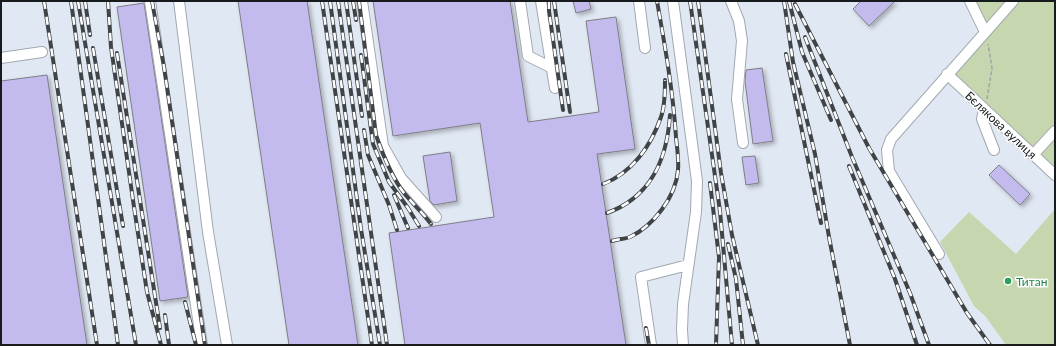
<svg xmlns="http://www.w3.org/2000/svg" width="1056" height="346" font-family="Lato,sans-serif">
<style>
.built{fill:#e0e8f3}
.green{fill:#c6d6ae}
.building{fill:#c3baee;stroke:#7f7e86;filter:url(#shadow)}
.lines{fill:none;stroke-linecap:round;stroke-linejoin:round}
.minor-casing{stroke:#a2a8b0;stroke-width:12}
.path{stroke:#9fa4a9;stroke-width:1.5;stroke-dasharray:4 2;stroke-linecap:butt}
.minor{stroke:#fff;stroke-width:10}
.rail-casing{stroke:#404447;stroke-width:4}
.rail{stroke:#fff;stroke-width:2.5;stroke-dasharray:8;stroke-linecap:butt}
.leisure-dot{fill:#2e9e5b;stroke:#fff;stroke-width:1.5}
.labels{text-anchor:middle;dominant-baseline:central;stroke-width:3;stroke-linejoin:round;paint-order:stroke}
.street-label{font-size:12px;fill:#181b1d;stroke:#fff}
.leisure-label{font-size:12px;fill:#27864d;stroke:#fff;text-anchor:start}
</style>
<defs>
<filter id="shadow"><feDropShadow dx="2.5" dy="2.5" stdDeviation="2" flood-color="#0004"/></filter>
</defs>
<rect width="100%" height="100%" fill="#f2f8fe"/>
<path class="built" d="M1,1H965L1055,179V345H1Z"/>
<path class="green" d="M965,1H1055V179L943,74L981,32Z
M1055,209V345H1006L986,317L974,306L940,242L969,212L1016,254Z"/>
<path class="building" d="M238,1H307L358,345H289Z
M373,1H510L528,122L599,112L586,21L616,17L635,149L597,154L626,345H405L389,233L494,217L480,123L393,136Z
M573,1H589L591,9L576,13Z
M861,1H895L869,26L853,9Z
M144,3L188,297L160,301L117,7Z
M762,68L773,141L753,144L745,81L746,70Z
M47,75L87,345H1V81Z
M450,152L457,201L434,205L430,201L423,156Z
M755,156L759,183L746,185L742,157Z
M999,165L1030,194L1020,205L989,175Z"/>
<g class="lines">
<defs>
<path id="minor" d="M150,1L202,345
M179,1L208,232L227,345
M362,1L383,146L401,178L436,217
M520,1L528,56L552,68
M541,1L555,88
M639,1L645,48
M673,1L697,181L696,212L683,304L682,330L683,345
M731,1L739,21L742,41L737,99L743,143
M970,1L985,32
M1,58L42,52
M947,74L1055,175
M984,110L982,119L994,150
M1033,155L1055,131
M939,254L889,171L887,150L891,139L1013,1
M651,345L641,277L688,265"/>
</defs>
<use href="#minor" class="minor-casing"/>
<path class="path" d="M987,99L992,68L988,44"/>
<use href="#minor" class="minor"/>
<defs>
<path id="rail" d="M44,1L97,345
M71,1L118,345
M78,1L136,345
M85,1L90,35
M108,1L111,47L134,207L147,292L161,345
M152,1L164,67L205,345
M322,1L372,345
M330,1L361,229L380,345
M338,1L387,345
M346,1L362,116
M353,1L356,20
M359,1L376,135C383,155 391,176 404,193C413,204 423,213 431,224
M549,1V11L563,110
M554,1L570,112
M690,1L720,211L732,345
M698,1L721,173L732,235L758,345
M784,1L793,62L815,154L829,237L850,345
M789,1L802,52L831,120
M795,4L869,148L967,313L990,345
M805,37L852,157L910,293L929,345
M93,48L123,226
M117,53L160,328
M786,54L821,223
M361,55L373,144L389,182L408,208L419,226
M364,130L368,155L389,205L397,230
M849,166L895,279L917,345
M710,183L719,257L716,345
M603,184C632,173 651,146 661,117C665,106 665,92 665,80
M394,195L408,228
M607,213C651,197 667,160 670,115
M612,241C618,239 625,239 630,237C653,226 676,197 678,170C679,160 677,148 676,137C673,91 665,46 657,1
M728,244L736,279L743,345
M185,302L196,345
M165,315L169,345
M646,328L649,345"/>
</defs>
<use href="#rail" class="rail-casing"/>
<use href="#rail" class="rail"/>
</g>
<circle class="leisure-dot" cx="1008" cy="281" r="4"/>
<g class="labels">
<g class="street-label">
<text transform="translate(1001 125) rotate(43)">Бєлякова вулиця</text>
</g>
<g class="leisure-label">
<text x="1016" y="281">Титан</text>
</g>
</g>
<rect width="1056" height="346" fill="none" stroke="#181b1d" stroke-width="4"/>
</svg>
